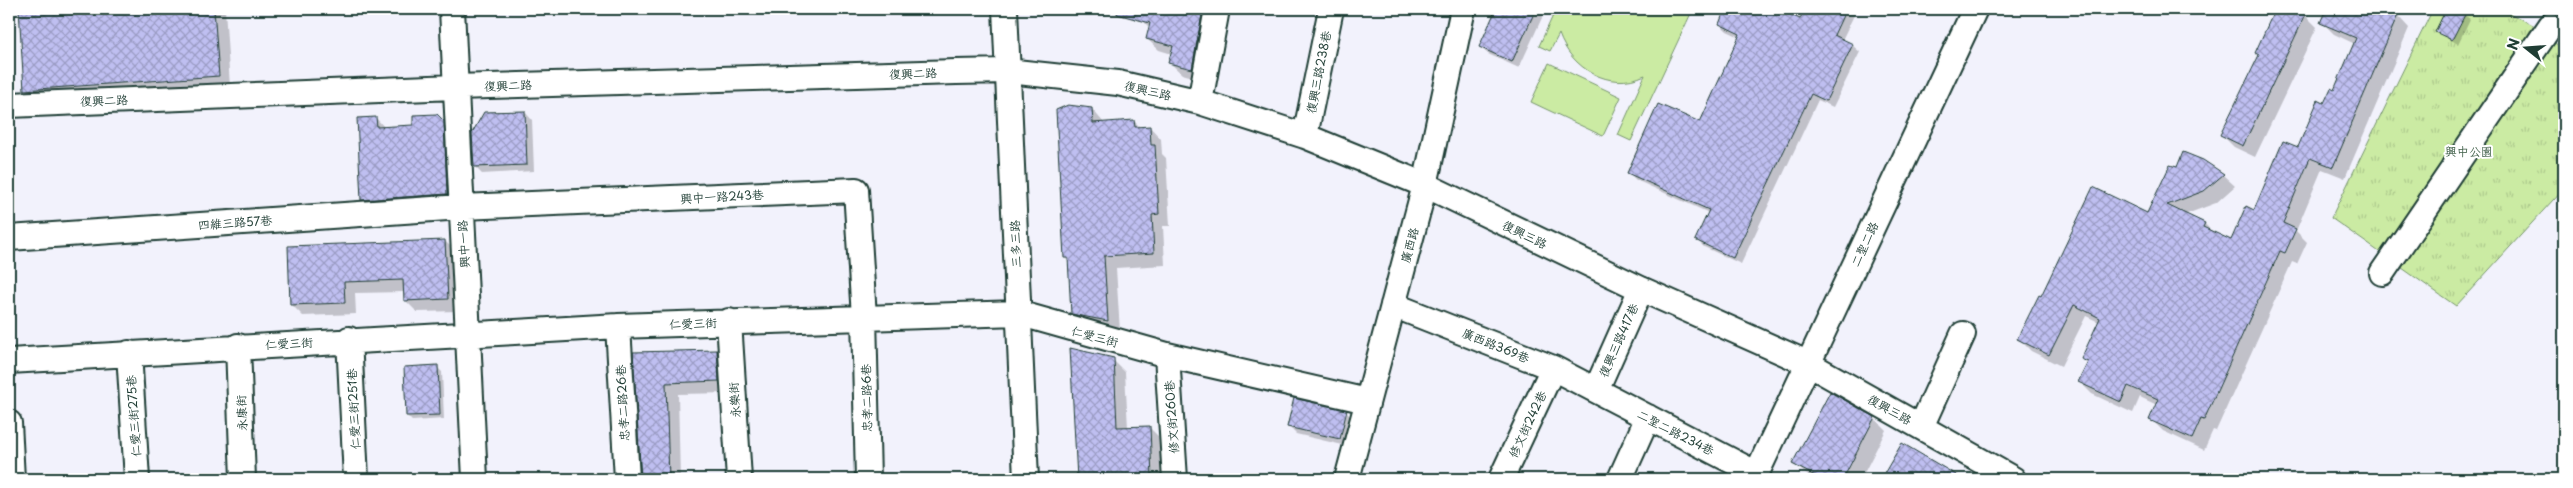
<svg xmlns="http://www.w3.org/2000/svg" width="2573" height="488" font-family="'Playpen Sans','LXGW WenKai TC',sans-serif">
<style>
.grass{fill:#cbeba3;stroke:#75946c}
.park{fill:url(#park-tufts);stroke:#75946c}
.shadow{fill:#0003}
.building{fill:url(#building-cross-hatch);stroke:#1f3d34}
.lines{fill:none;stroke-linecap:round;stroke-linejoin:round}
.minor-casing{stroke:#1f3d34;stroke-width:28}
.minor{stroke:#fff;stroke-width:24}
.labels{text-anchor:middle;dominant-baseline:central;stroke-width:4;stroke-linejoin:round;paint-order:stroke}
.street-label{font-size:12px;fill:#1f3d34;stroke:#fff}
.park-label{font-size:12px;fill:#41604a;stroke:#fff}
</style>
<defs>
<pattern id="park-tufts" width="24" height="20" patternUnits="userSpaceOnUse" patternTransform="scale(1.25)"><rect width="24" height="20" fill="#cbeba3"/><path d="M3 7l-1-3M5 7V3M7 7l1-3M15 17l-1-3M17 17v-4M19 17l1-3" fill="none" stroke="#aeca8d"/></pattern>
<pattern id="building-cross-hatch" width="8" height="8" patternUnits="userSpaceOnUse" patternTransform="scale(1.25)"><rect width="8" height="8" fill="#bfbff1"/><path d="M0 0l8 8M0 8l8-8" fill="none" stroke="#9b9cc4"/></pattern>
</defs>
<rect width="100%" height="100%" fill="#f2f2fc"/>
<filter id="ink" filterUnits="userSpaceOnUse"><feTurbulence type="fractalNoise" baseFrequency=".02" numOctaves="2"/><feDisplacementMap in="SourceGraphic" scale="10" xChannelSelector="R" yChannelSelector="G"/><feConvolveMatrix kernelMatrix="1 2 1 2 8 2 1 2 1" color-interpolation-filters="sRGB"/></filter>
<g filter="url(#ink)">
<path class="grass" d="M1556,9H1693L1631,141L1618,135L1645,75C1609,92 1571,68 1559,34L1550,51L1539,46Z
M1549,63L1621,97L1603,136L1531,102Z"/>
<path class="park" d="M2433,9H2501L2539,28L2564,51V188L2456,306L2331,218Z"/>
<path class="shadow" d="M20,9H225L230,87L37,101L25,89Z
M1145,9H1213L1204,80L1182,74L1170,63L1172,54L1159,50L1147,39L1150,28L1142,20Z
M1497,9H1546L1519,68L1488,54L1480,47Z
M1727,9H1775L1800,20L1806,9H1857L1842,40L1852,45L1860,52L1833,107L1818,100L1741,264L1704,247L1697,240L1709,213L1636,180L1628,172L1701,124L1740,37L1727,31L1720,24Z
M2276,9H2292L2305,15L2317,27L2255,157L2234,147L2222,135L2260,56L2256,53Z
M2328,9H2381L2398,16L2409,28L2345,178L2322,169L2296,231L2307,242L2297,264L2292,262L2216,431L2213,430L2204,450L2163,431L2151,419L2157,405L2140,397L2133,413L2092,394L2080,382L2088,365L2083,359L2099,322L2086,316L2061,366L2031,351L2019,339L2041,298L2148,214L2223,175L2235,186L2216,203L2184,215L2205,224L2214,234L2231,241L2299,149L2335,91L2355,44L2334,34L2322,22Z
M2447,9H2456L2470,19L2458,44L2436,31Z
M1092,109L1104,123L1134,121L1141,128L1150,127L1161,139L1162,154L1166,158L1170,226H1163L1165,265L1116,268L1120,332L1085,325L1073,313L1069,262L1065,258Z
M525,112L532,120L534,171L482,174L475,167Z
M436,115L455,134L459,206L374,211L362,200L376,118L385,128L415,126Z
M445,241L457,253L459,311L417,312L405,300V292L355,293L356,314L303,316L291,304L289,247Z
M1071,350L1113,360L1125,372L1128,428L1149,427L1161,439L1163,479H1078Z
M717,351L728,363L730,393L678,394L680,479H642L635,353Z
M437,367L442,372L444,419L412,421L407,416Z
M1346,412L1353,419L1347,446L1296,434L1288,426Z
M1874,418L1886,430L1861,479H1812L1794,464Z
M1903,445L1960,479H1882Z"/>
<path class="building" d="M19,9H214L219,76L24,90Z
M1118,9H1203L1192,69L1168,63L1173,46L1146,39L1150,23L1117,14Z
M1496,9H1536L1512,62L1479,47Z
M1725,9H1778L1800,19L1804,9H1846L1834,35L1853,44L1826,101L1811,94L1733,258L1695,240L1709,210L1627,173L1658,104L1700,122L1740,34L1719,24Z
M2275,9H2295L2306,14L2243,146L2220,135L2259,55L2255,53Z
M2326,9H2384L2398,15L2333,167L2310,158L2283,223L2296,229L2285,253L2280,251L2204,420L2201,419L2192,439L2149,420L2158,399L2128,386L2121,402L2078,382L2088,362L2081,359L2100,318L2074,305L2049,355L2017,339L2039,295L2041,296L2093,187L2147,213L2170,165L2177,167L2183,152L2203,160L2224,174L2204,191L2167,205L2205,223L2203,227L2231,240L2246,206L2254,210L2283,141L2298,147L2318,100L2324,103L2331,88L2334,90L2356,38L2320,23Z
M2446,9H2468L2452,40L2435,32Z
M1068,105L1092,108L1093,123L1134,120L1135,127L1150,126L1151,145H1155L1159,214L1152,215L1154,253L1104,256L1108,321L1071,314L1068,258H1064L1056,110Z
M525,111L527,165L474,167L472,133L484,112Z
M437,114L444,121L447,194L361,200L357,118L376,117L377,127L413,125V115Z
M445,240L448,299L404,301L403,280L344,282L345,303L290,305L288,246Z
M1070,348L1114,358L1117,427L1150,426L1152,479H1077Z
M717,350L719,381L666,383L669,479H641L633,352Z
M438,365L440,415L406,416L404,367Z
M1830,392L1875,417L1843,479H1821L1792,464Z
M1294,398L1347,410L1340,439L1287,427Z
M1902,443L1963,479H1881Z"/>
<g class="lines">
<defs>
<path id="minor" d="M452,9L475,479
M1005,9L1026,479
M1200,102L1217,9
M9,105L455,87L956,72L1008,71L1118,83L1200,102L1305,136L1425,185L1641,289L1807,363L2013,479
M1305,136L1331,9
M9,238L462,207L856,190L864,317L868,479
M2382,273L2551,25
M1393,305L1553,368L1757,474
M729,321L739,479
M618,326L627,479
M349,339L356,479
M238,346L243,479
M129,353L137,479
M1167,355L1175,479
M9,361L618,326L1018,313L1167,355L1367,401
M1596,390L1641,289
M9,423L12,479
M1921,427L1963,334
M1347,479L1425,185L1463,9
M1501,479L1553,368
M1620,479L1648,417
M1754,479L1975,9"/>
</defs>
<use href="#minor" class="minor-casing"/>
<use href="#minor" class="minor"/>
</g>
</g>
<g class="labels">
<g class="street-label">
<text transform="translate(1318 72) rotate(-79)">復興三路238巷</text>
<text transform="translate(913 73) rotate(-2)">復興二路</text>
<text transform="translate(508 85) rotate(-2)">復興二路</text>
<text transform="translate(1148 90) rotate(13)">復興三路</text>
<text transform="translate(104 100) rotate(-2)">復興二路</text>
<text transform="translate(722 196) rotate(-3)">興中一路243巷</text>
<text transform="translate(235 222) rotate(-4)">四維三路57巷</text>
<text transform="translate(1525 234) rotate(26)">復興三路</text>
<text transform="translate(463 244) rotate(-93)">興中一路</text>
<text transform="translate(1015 244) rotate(-92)">三多三路</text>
<text transform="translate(1864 244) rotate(-65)">二聖二路</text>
<text transform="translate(1409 245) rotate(-75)">廣西路</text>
<text transform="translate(693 323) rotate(-2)">仁愛三街</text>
<text transform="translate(1095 336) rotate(15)">仁愛三街</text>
<text transform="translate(1618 340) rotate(-66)">復興三路417巷</text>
<text transform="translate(289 343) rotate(-3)">仁愛三街</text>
<text transform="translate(1496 345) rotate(22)">廣西路369巷</text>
<text transform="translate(866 398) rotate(-91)">忠孝二路6巷</text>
<text transform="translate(734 400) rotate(-94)">永樂街</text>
<text transform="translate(622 403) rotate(-93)">忠孝二路26巷</text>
<text transform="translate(353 409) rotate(-93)">仁愛三街251巷</text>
<text transform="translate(1890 409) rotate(29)">復興三路</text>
<text transform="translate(241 413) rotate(-92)">永康街</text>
<text transform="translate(133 416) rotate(-94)">仁愛三街275巷</text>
<text transform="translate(1171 417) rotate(-94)">修文街260巷</text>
<text transform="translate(1527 424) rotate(-65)">修文街242巷</text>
<text transform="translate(1676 432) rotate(27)">二聖二路234巷</text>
</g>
<g class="park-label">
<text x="2469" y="151">興中公園</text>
</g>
</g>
<rect width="2573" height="488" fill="none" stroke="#fff" stroke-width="30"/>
<rect x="15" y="15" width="2543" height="458" fill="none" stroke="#1f3d34" stroke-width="2" filter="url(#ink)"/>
<g transform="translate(2526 48) rotate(287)" stroke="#ffffff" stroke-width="4" paint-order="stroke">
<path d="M0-4L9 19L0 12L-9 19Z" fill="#1f3d34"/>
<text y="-8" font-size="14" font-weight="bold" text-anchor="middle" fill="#1f3d34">N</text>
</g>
</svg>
